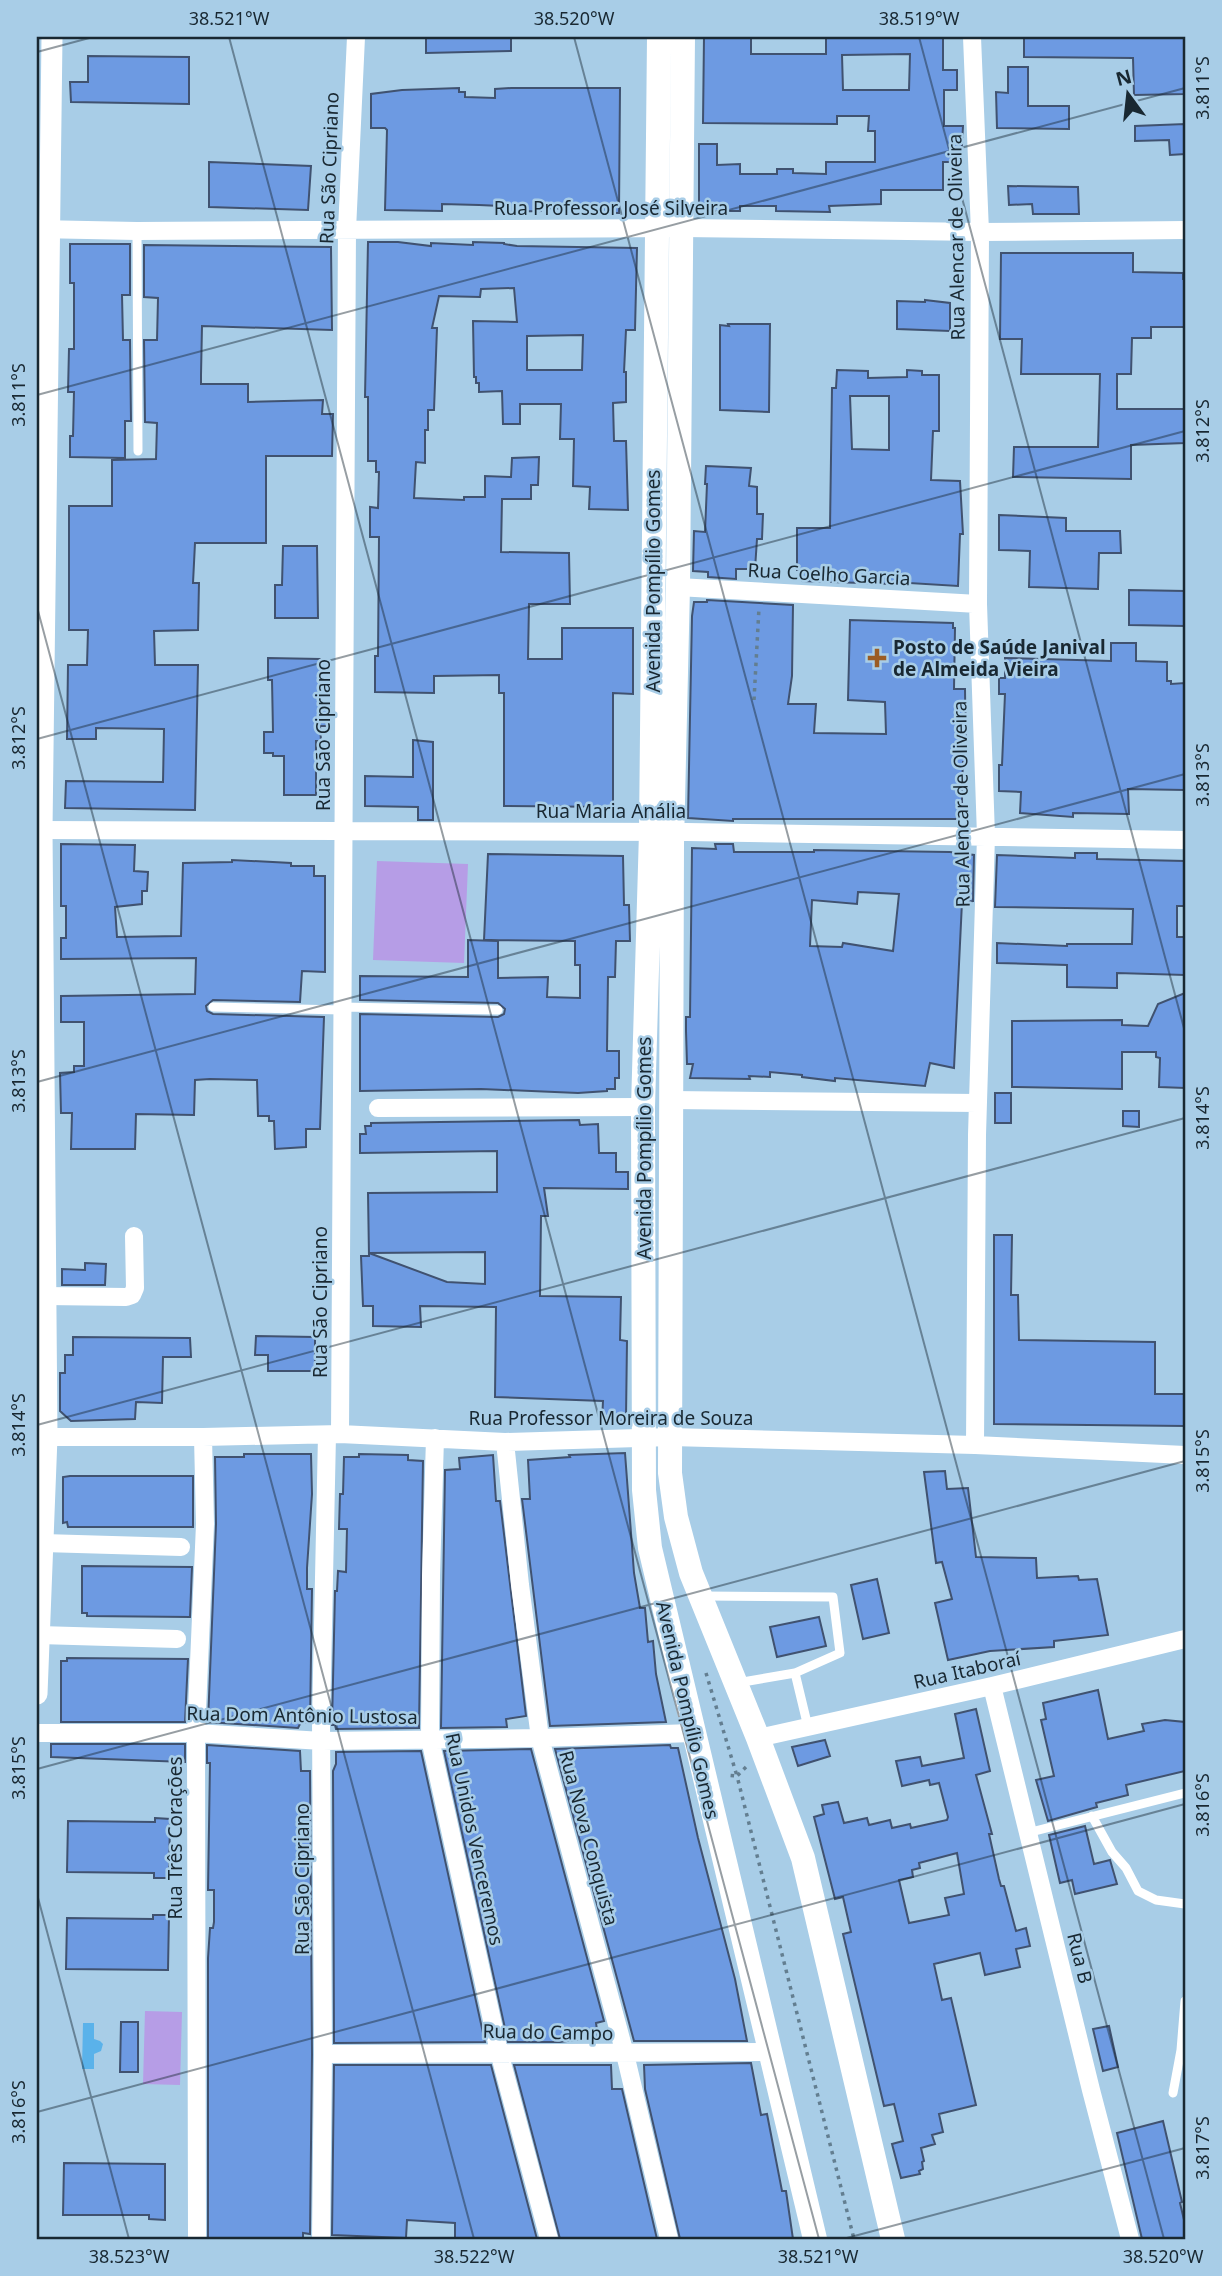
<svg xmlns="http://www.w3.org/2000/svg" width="1222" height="2276" font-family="'Noto Sans',sans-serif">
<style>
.green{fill:#b69de6}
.water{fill:#5ab2ea}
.building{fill:#6d9ae2;stroke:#405270;stroke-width:2;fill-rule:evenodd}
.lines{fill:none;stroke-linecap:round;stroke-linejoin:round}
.path{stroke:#637e90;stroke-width:3.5;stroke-dasharray:3.5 5;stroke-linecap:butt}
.service{stroke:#fff;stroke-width:9}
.minor{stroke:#fff;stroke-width:18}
.tertiary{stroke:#fff;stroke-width:21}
.secondary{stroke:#fff;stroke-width:24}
.ticks{fill:none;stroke:#192832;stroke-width:2;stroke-opacity:0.45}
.poi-dot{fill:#9b5c23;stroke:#a8cde7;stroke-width:2.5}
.labels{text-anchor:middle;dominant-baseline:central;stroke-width:5;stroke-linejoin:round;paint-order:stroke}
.street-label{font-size:19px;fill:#192832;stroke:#a8cde7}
.poi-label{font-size:19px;font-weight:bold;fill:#192832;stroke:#a8cde7;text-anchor:start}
.neatline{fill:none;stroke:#192832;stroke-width:2.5}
.ticks-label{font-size:18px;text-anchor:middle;fill:#192832}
</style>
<rect width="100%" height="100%" fill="#a8cde7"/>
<path class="green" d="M377,861L468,864L464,963L373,960Z
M145,2011L182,2012L180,2085L143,2084Z"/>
<path class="water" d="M83,2023H94V2039L100,2041L103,2044L101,2051L94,2054V2069H82Z"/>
<path class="building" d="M426,37H511V51L426,53Z
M704,37H751V54H826V37H943V70H957V90H944V126H963L961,162H943V190H881V204L829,206L830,212L776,211V206H740V211H699V144H717V165L740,164V174H777V169H793V173L826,174V162H875V131H868L869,116H837V124L703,123ZM910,54L909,90H843L842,55Z
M1024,37H1185V94L1134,95L1133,58L1024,57Z
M88,56L189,57V104L71,102L70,82H88Z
M1008,67H1028V106H1069V129L997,128L996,92L1008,93Z
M459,88V92H465V97L495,98V89L511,88H620L619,213L572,212V209L541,208V211L501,212V206L479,205L442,204V211L385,210L387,130L385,128H371V94L402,90Z
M1185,124V154L1170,155L1169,140L1135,141V126Z
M209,162L311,166L308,210L209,207Z
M1008,186L1078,187L1079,214H1033L1032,204L1009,205Z
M368,242H398L431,246V243L473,245V242L504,243V244L517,246L637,248L635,330H626L624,372H626V402L613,403L614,441H626L628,510L589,509L590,487L573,486L574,439H560L561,404H520V424H503L502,391L479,392V383H476V377H474L473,321L517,322L514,288L481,289L480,297L439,296L432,328H437L434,410H428V430H425V463L416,462L414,498L464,500V497H485V476L511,477L512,458L539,457L538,485H531V499H502L501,552L569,553L570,604H529L528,659H562V628H633V694L613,693V807L504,806V693H499V675L434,676V693L375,692V656H378L379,537H370V507L378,508L379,472H376V461H368V397H365ZM583,335L582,370H527V336Z
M70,244H130V295H122L123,340H130L131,421H125V458L70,457V436H73L74,392H68L69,349H74V283H70Z
M144,245L331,247L332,330L202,326L201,375V384H248V402L323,400L322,414H333L332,456H266V543H195L193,583H199L198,630L154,631L155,665H198L195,810L65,808L66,781L163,782L164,729L96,728V739H67L68,665H87L88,630H69V506H112V460L156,459L157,423L145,422L144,340H157L158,298L144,297Z
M1001,253H1133V272L1183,273V279H1185V327H1151V338H1132L1131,374H1117V409H1185V443L1131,445V479L1013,477L1014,447H1098L1100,374H1021L1022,339H1000Z
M925,300L950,303V331L897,329V301L925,302Z
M728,324H770L769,412L720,410V325L729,326Z
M837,370L868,371V378L907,377V370L922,371V375H939V431H933L931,480L960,481L963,534H960L958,586L893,582L892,584L802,581V570H797V528H830L832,388H836ZM850,396H889V450L852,449Z
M706,466L751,468L749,486L757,487V514H763L762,539H757L755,569H736V579L708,577V572L693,571L694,531L705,532L707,484H705Z
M999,515L1066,518V531H1120L1121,553H1099L1098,589L1029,587L1030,551L999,550Z
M283,546H317L318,618H275V585H282Z
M1129,590L1185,591V626L1129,625Z
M707,600L793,605L792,676L788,704H816L814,733L886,734L885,702L848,700L850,620L953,623V628H955L954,689H965L966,762H963L962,785V819H733V821L688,818L692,616L694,602H707Z
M1111,643H1136V661L1167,662V681H1171V684L1185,683V790L1128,789L1129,814L1073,813V817L1020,813L1021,792L999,791V765H1002L1005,694H999V678H1005V658L1111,661Z
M268,658L320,659L321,706H330V726H320L321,741H316V795H284V756H273V753H264V732H273L272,680H268Z
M413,740L433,742V820H418V807L365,806V776L413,777Z
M61,844L135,845L134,871L148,872L147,891H142V904L115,907L117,937L181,936L183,863L232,862V860L291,863V866H314V876H325V972L302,971L300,1002L213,1000L206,1006L207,1011L213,1014L324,1017L320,1129H306V1147L275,1149L274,1121H269V1116H258L257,1080L210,1079L195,1080L194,1115L136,1114L135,1149H71L72,1113H61L60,1073L74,1072V1066H84V1022H61V996L195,994L196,958L61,959V938H66V906H61Z
M715,844H733L734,852H814V850L950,852L974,855L973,901L962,902L954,1068L930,1063L925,1086L835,1078V1081L802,1077V1075L770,1072V1077L749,1076L750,1079L690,1078L693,1064H687L686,1031V1017H690L692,848L716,849ZM858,892L899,894L893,951L843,943L842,947L810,946L812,900L857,904Z
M1075,853H1097V859L1185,861V906H1177V937H1185V975L1117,973V988L1067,987V965L997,963V943L1067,946V944H1132L1133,909L995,907L997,855L1075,858Z
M488,854L623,856L624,905H629L630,941H616L615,977H608L607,1051H619V1078H615V1089H607V1091L578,1093L481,1089L360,1091V1014L498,1017L504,1014L505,1009L498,1003L360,1000V976L468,977V940L498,941V978L548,977L547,997L580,998V965H575V941L484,940Z
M1185,993V1088L1159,1087L1160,1058L1156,1057V1052H1122V1089L1012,1087V1021L1122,1020V1025L1148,1026L1158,1004Z
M995,1093H1011V1123H995Z
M1123,1111H1139V1127L1123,1126Z
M579,1120L580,1125L598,1124L599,1153H616V1172H628V1189L544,1188L548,1216H541L540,1296L621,1297L620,1340L627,1341L626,1417L620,1422H602L603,1401L495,1397L496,1307L420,1306L421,1327L373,1326V1306H363L361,1256H369L368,1193L497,1192V1151L360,1153V1134H366L365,1126H371V1123ZM485,1252V1284L447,1282L369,1253Z
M994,1235H1012L1011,1295H1018L1019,1340L1155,1342V1394H1185V1426L994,1424Z
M85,1263L106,1264L105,1285H62V1269L85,1270Z
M256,1336L315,1337V1371H268V1355H255Z
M73,1337L190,1338L191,1357H163L162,1403L136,1402L135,1419L71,1421L60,1411V1373H65V1355H73Z
M625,1453L634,1573L640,1608H645L648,1642L653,1641L656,1674L666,1722L550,1726L522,1499H530L528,1460L570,1457L569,1455Z
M244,1454H311L312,1494L307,1568V1589H312L310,1723L301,1722L298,1728L208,1722L216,1524L215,1457H244Z
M359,1454L408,1455V1460L423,1461L419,1728L336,1729L335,1725H332L335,1591H337L338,1571L346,1572L347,1529H339L340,1494H343L344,1457H359Z
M493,1455L496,1501H500L526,1716L506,1719L507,1727L441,1728L445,1470L460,1469L459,1458Z
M945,1471L947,1489L968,1488L976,1557L1036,1558L1037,1578L1078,1576L1079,1580L1097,1579L1108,1635L1054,1641V1647L990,1651L948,1660L935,1603L952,1599L942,1562L936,1563L924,1472Z
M70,1476H193V1527H68L67,1522L63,1523V1477Z
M82,1566L192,1567L190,1617L87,1616V1613H82Z
M877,1579L889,1633L863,1639L851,1585Z
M819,1617L826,1646L777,1657L770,1627Z
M67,1658L188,1659L185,1722H61V1661H67Z
M1098,1690L1108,1739L1144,1731L1142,1724L1165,1720L1185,1722V1771L1126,1785L1128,1795L1096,1803L1097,1807L1048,1821L1036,1780L1054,1776L1041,1720L1046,1719L1043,1703Z
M976,1709L990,1771L976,1775L992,1834H989L999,1879L1001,1886H1004L1016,1931L1026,1928L1030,1946L1016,1949L1020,1967L985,1975L980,1953L934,1964L942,2000L951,1998L976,2105L939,2114L943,2132L932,2135L935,2144L921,2148L924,2161L922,2162L923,2169L919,2171L920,2174L901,2178L892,2144L903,2141L894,2104L884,2106L843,1934L851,1932L843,1897L835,1899L814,1817L824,1814L822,1805L838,1802L844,1823L867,1818L869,1825L890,1820L892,1828L910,1824L911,1828L947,1820L948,1817L939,1783L930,1785L929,1780L902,1786L896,1761L920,1757L922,1766L964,1758L955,1714ZM957,1853L964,1894L945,1898L949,1915L909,1923L899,1880L913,1877L912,1870L920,1868L919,1863Z
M825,1740L830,1756L798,1766L792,1747Z
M51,1744H185V1762L51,1757Z
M207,1745L300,1751L301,1771H310L312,2054L310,2234L303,2233V2239H208V1958L210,1928H213L214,1922V1890H208L210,1763H207Z
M670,1745L671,1748H678L698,1838L735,1979L747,2041H634L555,1749Z
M531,1749L604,2021L596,2023L598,2037L560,2042H508L444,1751Z
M421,1751L485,2042L334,2043L333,1771L336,1764V1752Z
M155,1818L170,1819L169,1878H154V1873L67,1872L68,1821L155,1822Z
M1085,1826L1094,1864L1110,1860L1117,1884L1075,1894L1072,1880L1060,1883L1049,1835Z
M153,1915H169L168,1970L66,1969L67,1918L153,1919Z
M121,2022H138V2072H120Z
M1109,2026L1118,2067L1103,2071L1093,2029Z
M751,2063L761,2115L767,2114L782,2191H786L793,2239H680L645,2089L644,2065Z
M334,2065H491L537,2239H455V2223L407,2220L406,2238L332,2235Z
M514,2065H611L612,2089H622L657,2239H560Z
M1163,2121L1182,2202L1180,2203L1185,2224V2239H1142L1117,2133Z
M64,2163L165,2164V2220L149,2219V2215H63Z"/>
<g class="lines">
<path class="path" d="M754,700L759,608
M706,1673L737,1776L726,1775
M746,1767L737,1776L854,2239"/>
<path class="service" d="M137,231L138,451
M213,1007L342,1010
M342,1007L498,1010
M704,1596L833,1597L840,1653L795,1673L737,1683
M795,1673L808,1727
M1092,1816L1112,1852L1126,1868L1138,1891L1156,1900L1185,1904
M1027,1833L1185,1793
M1173,2093L1181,2050L1185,2001"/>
<path class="minor" d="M972,37L980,232L978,604L986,836L977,1135L975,1445
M37,229L137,231L682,228L980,232L1185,230
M678,587L978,604
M37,830L687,832L1185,840
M671,1100L978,1103
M378,1108L643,1107
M45,1296L126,1297L132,1295L135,1288L134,1236
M340,1434L347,230L356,37
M37,1437H203L340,1434L505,1442L671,1437L975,1445L1185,1455
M435,1438L431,1576L430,1739L499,2052L549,2239
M505,1442L520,1585L540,1738L625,2054L669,2239
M43,1543L181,1547
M39,1635L177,1639
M992,1686L1091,2090L1130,2239
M37,1733H196L322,1741L540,1738L693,1733
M758,1738L992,1686L1185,1639
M323,2054L771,2052
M197,2239L196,1733L205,1524L203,1437
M321,2239L323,2054L321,1721L327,1435"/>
<path class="tertiary" d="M37,1694L47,1437L42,830L52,37"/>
<path class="secondary" d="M659,37L651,832L643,1107L644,1490L650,1548L815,2239
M683,37L678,587L672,844L670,1473L676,1517L691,1573L758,1738L803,1858L893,2239"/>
</g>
<path class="ticks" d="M229,37L819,2239M574,37L1164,2239M919,37L1185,1032M37,52L93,37M37,395L1185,88M37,607L474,2239M37,739L1185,431M37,1082L1185,774M37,1425L1185,1118M37,1769L1185,1461M37,1894L129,2239M37,2112L1185,1804M843,2239L1185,2148"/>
<path class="poi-dot" d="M873.5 647.5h7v7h7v7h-7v7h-7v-7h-7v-7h7z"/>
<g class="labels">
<g class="street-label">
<text transform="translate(329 168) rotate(-88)">Rua São Cipriano</text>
<text x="611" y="208">Rua Professor José Silveira</text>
<text transform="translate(956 237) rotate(-91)">Rua Alencar de Oliveira</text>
<text transform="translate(829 574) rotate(3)">Rua Coelho Garcia</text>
<text transform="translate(653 581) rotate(-90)">Avenida Pompílio Gomes</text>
<text transform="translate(323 735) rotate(-90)">Rua São Cipriano</text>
<text transform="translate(961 804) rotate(-91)">Rua Alencar de Oliveira</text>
<text x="611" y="811">Rua Maria Anália</text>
<text transform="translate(644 1148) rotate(-90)">Avenida Pompílio Gomes</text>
<text transform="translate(320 1302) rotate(-90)">Rua São Cipriano</text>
<text x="611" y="1418">Rua Professor Moreira de Souza</text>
<text transform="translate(967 1670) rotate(-13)">Rua Itaboraí</text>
<text transform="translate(688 1710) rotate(77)">Avenida Pompílio Gomes</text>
<text transform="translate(302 1715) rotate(1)">Rua Dom Antônio Lustosa</text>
<text transform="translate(175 1838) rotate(-90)">Rua Três Corações</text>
<text transform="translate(589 1838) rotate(75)">Rua Nova Conquista</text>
<text transform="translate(475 1839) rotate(78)">Rua Unidos Venceremos</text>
<text transform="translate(302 1879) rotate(-90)">Rua São Cipriano</text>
<text transform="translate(1080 1958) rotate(76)">Rua B</text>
<text transform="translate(548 2032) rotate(1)">Rua do Campo</text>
</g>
<g class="poi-label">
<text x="893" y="647">Posto de Saúde Janival<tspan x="893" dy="22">de Almeida Vieira</tspan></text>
</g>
</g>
<rect width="1222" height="2276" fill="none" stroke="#a8cde7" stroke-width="77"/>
<g transform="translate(1128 94) rotate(345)" stroke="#a8cde7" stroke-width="5" paint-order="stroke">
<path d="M0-5L12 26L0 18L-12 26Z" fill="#192832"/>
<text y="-10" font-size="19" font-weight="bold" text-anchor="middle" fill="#192832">N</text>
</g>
<rect x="38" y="38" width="1146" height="2200" class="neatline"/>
<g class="ticks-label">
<text x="229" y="25">38.521°W</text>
<text x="574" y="25">38.520°W</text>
<text x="919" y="25">38.519°W</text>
<text transform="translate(1203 88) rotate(-90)" y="6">3.811°S</text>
<text transform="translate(19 395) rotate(-90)" y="6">3.811°S</text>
<text transform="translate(1203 431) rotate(-90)" y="6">3.812°S</text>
<text transform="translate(19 738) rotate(-90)" y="6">3.812°S</text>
<text transform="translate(1203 775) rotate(-90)" y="6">3.813°S</text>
<text transform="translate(19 1081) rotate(-90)" y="6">3.813°S</text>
<text transform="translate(1203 1118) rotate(-90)" y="6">3.814°S</text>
<text transform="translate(19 1425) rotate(-90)" y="6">3.814°S</text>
<text transform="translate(1203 1461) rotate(-90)" y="6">3.815°S</text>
<text transform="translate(19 1768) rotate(-90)" y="6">3.815°S</text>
<text transform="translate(1203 1805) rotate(-90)" y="6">3.816°S</text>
<text transform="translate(19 2112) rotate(-90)" y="6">3.816°S</text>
<text transform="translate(1203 2148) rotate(-90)" y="6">3.817°S</text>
<text x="129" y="2263">38.523°W</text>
<text x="474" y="2263">38.522°W</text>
<text x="818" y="2263">38.521°W</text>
<text x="1163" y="2263">38.520°W</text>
</g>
</svg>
